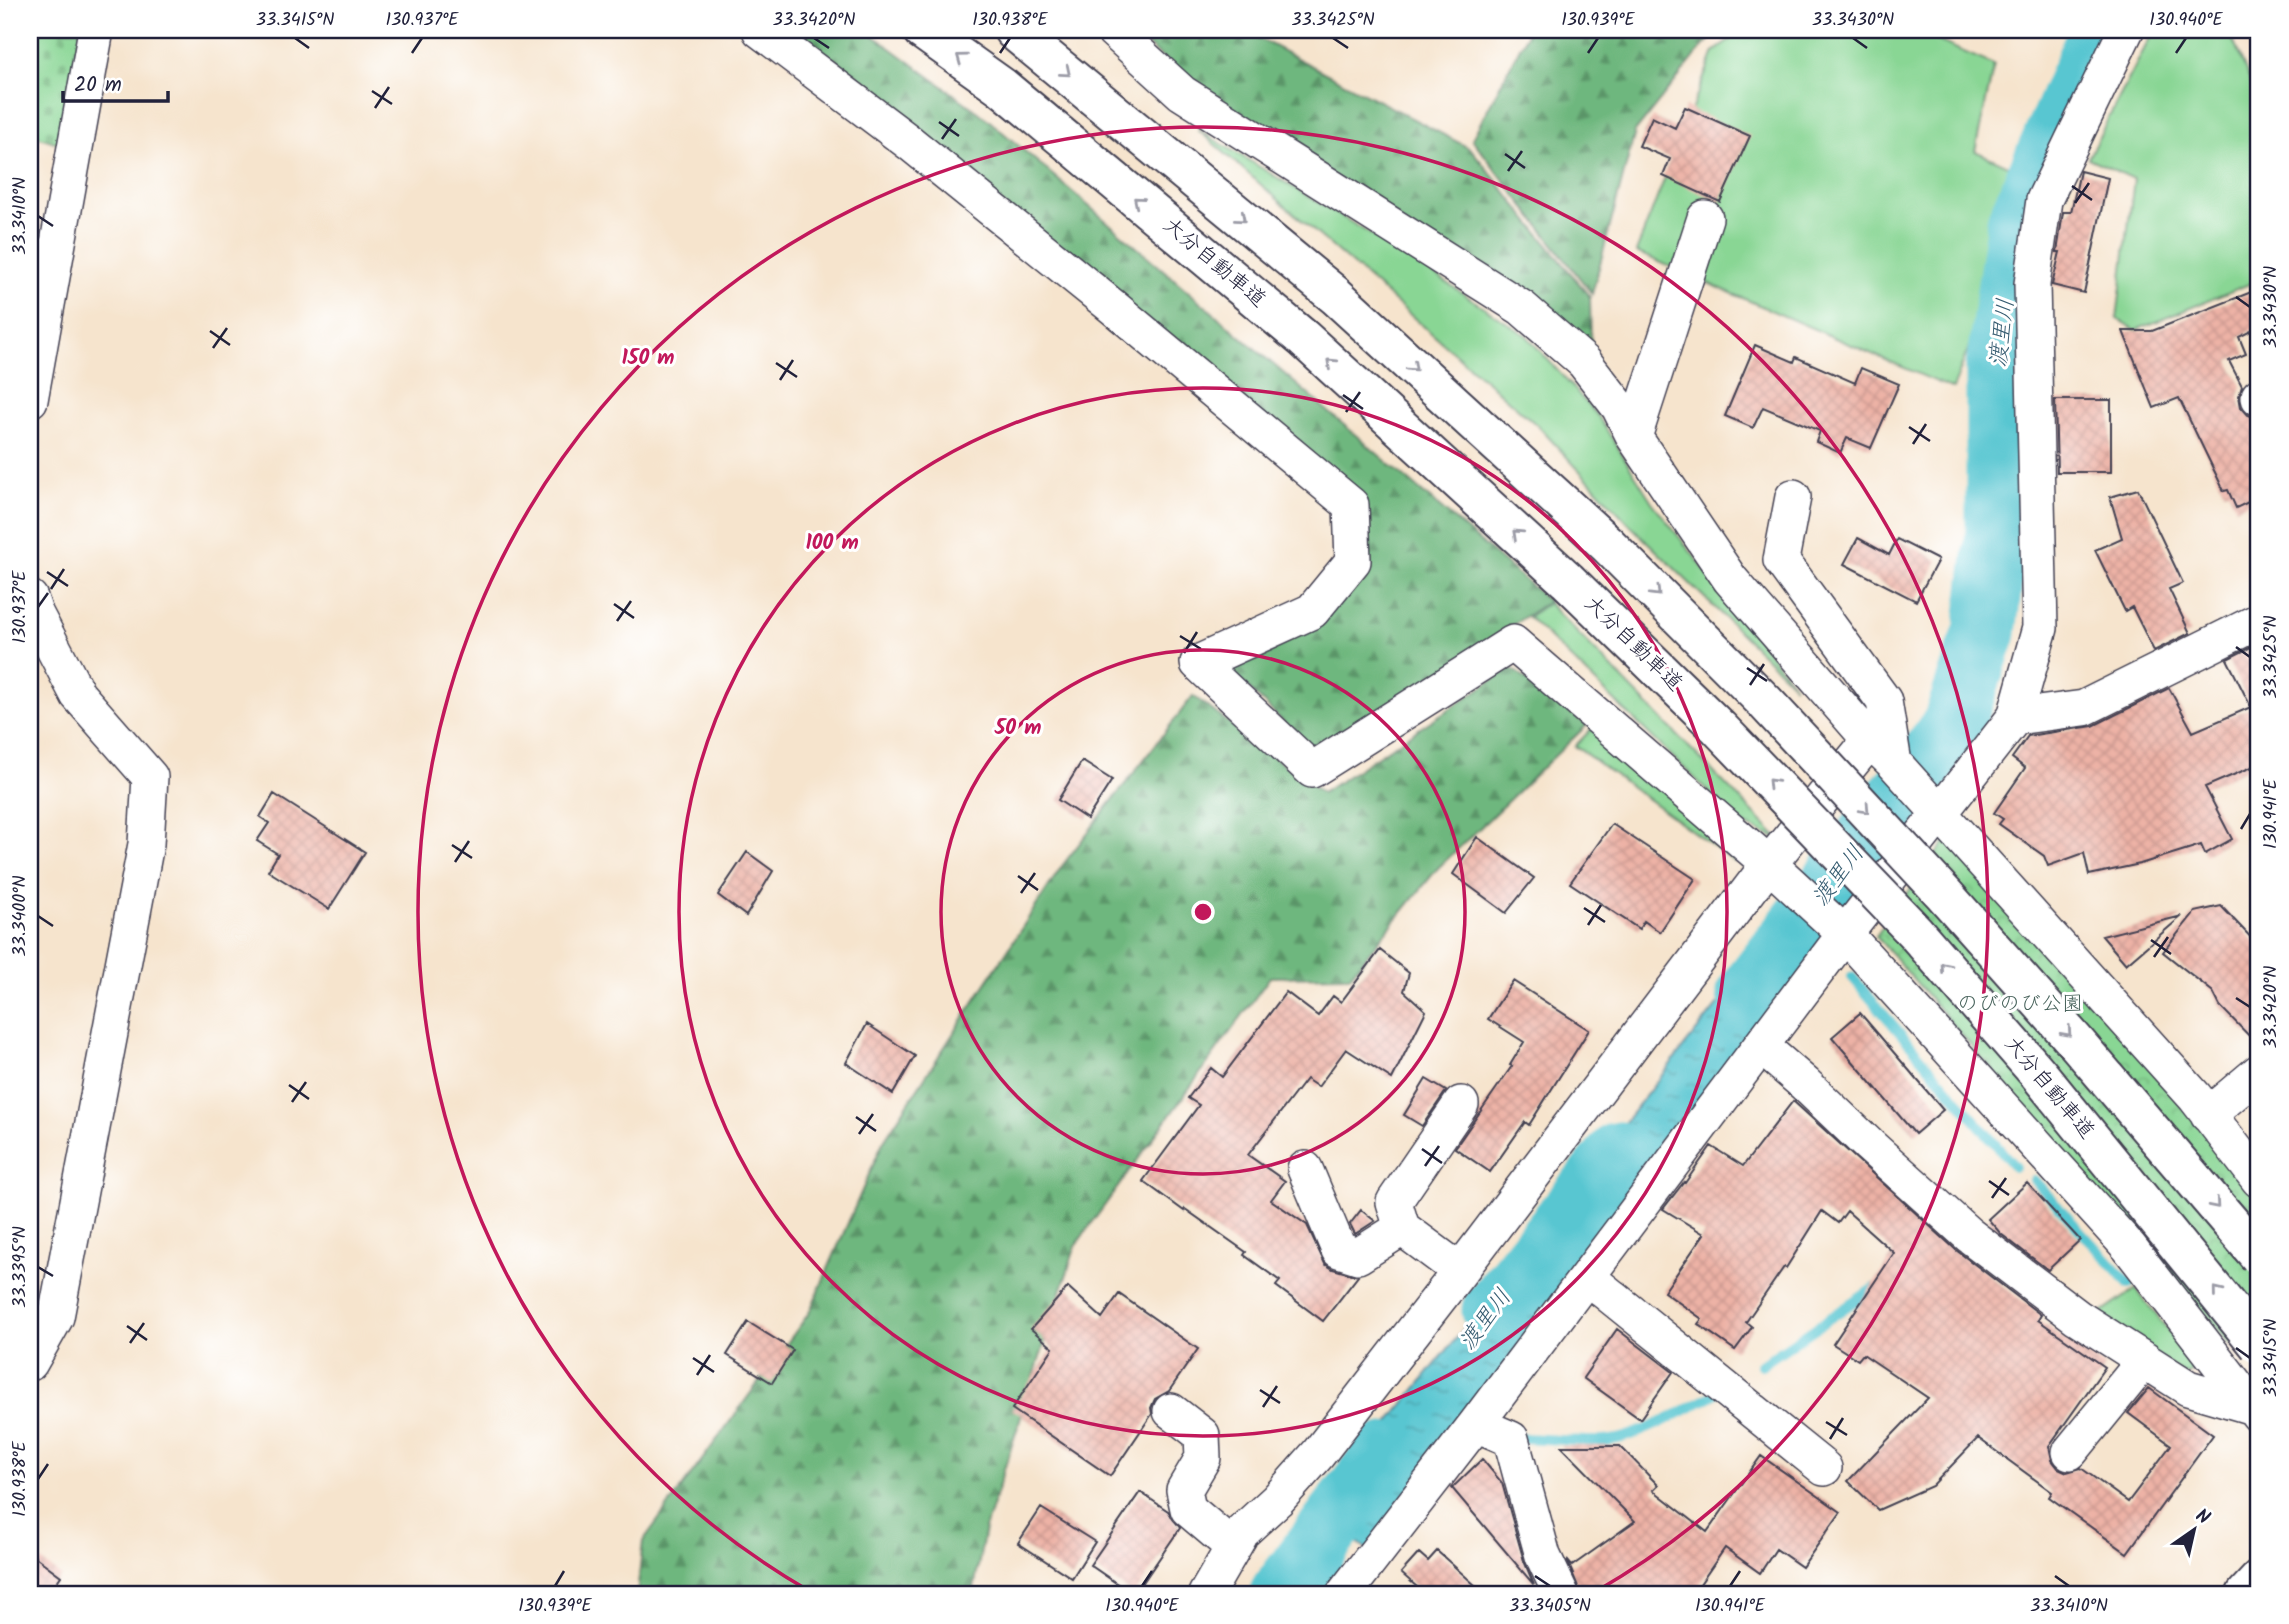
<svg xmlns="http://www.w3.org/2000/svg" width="2289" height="1624" font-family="Kalam,'Klee One',sans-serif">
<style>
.green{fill:#89d694;stroke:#567c68;stroke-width:2}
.forest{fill:url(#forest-firs);stroke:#486c5c;stroke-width:2}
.cemetery{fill:url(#cemetery-stones);stroke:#567c68;stroke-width:2}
.park{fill:url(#park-crowns);stroke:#567c68;stroke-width:2}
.water{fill:url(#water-ripples);stroke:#3e7486;stroke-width:2}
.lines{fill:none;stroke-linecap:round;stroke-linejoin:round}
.stream{stroke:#59c6d1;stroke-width:10}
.river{stroke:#59c6d1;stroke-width:63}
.building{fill:url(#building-cross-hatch)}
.minor-casing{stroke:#423f51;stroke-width:38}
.highway-casing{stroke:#423f51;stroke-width:42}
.minor{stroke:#fff;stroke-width:35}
.highway{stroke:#fff;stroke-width:38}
.highway-bridge-casing{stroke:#423f51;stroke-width:42;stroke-linecap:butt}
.highway-bridge{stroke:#fff;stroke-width:38}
.oneway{stroke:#9c9ca7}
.ticks{fill:none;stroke:#22223b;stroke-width:2.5}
.ring{fill:none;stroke:#c2185b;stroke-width:3.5}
.labels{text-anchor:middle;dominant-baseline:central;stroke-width:6;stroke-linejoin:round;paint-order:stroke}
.street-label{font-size:21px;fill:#22223b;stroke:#fff}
.park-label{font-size:21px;fill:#46615a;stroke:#fff}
.water-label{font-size:23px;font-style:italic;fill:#355b70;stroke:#fff}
.centre{fill:#c2185b;stroke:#fff;stroke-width:3.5}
.ring-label{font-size:21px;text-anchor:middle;font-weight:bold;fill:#c2185b;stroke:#fff;stroke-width:6;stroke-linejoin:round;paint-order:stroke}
.neatline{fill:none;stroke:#22223b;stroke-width:2.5}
.ticks-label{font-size:18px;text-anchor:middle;fill:#22223b}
</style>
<defs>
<pattern id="forest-firs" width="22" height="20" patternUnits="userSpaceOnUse" patternTransform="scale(1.75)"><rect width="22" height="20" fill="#6eb77e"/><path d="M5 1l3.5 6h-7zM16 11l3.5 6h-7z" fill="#5a9468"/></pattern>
<pattern id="cemetery-stones" width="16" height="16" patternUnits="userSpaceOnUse" patternTransform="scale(1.75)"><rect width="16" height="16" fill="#89d694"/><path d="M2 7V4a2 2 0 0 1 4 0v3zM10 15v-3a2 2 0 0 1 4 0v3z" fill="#76b780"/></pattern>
<pattern id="park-crowns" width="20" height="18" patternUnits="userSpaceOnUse" patternTransform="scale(1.75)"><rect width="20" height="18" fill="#89d694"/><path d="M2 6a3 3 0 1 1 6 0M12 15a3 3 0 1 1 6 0" fill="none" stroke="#76b780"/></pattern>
<pattern id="water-ripples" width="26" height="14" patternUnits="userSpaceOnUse" patternTransform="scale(1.75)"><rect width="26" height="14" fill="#59c6d1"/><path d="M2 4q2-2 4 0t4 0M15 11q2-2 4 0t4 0" fill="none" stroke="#49a0ab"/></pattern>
<pattern id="building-cross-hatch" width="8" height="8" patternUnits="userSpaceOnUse" patternTransform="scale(1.75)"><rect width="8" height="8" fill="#edb2a6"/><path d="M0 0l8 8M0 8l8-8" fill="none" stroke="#cb9990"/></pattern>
</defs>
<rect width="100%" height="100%" fill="#fff"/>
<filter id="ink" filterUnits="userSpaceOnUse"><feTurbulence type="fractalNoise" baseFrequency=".0143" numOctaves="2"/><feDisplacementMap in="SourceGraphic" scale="14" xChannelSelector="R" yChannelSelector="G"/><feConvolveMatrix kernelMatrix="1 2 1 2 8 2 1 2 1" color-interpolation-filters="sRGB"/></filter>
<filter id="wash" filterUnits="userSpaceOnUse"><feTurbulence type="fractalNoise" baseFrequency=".00686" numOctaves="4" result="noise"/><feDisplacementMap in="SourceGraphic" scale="28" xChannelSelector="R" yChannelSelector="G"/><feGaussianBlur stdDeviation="1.57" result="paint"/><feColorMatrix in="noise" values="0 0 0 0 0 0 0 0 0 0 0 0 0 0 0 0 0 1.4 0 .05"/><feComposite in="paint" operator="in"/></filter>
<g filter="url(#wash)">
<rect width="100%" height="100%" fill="#f6e4cd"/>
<path class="green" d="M1744,30H1913L1994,65L1975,151L2011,167L1985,304L1953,389L1636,252L1714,52Z
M2154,30H2223L2230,33L2259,102V280L2136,330L2117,319L2134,179L2088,158Z
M1197,129L1405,255L1527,336L1598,416L1652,502L1795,686L1631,526L1539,427Z
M1548,603L1780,840L1742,824L1528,617Z
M1596,724L1743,851L1735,862L1575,746Z
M2136,1289L2198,1369L2186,1375L2096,1317Z"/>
<path class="forest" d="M791,30H866L985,117L1549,601L1317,754L1228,669L1317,618L1362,502Z
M1130,30H1243L1471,149L1590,297L1591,348L1227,113Z
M1529,30H1721L1705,44L1635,132L1592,294L1472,139Z
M1511,668L1587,725L1437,869L1350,976L1270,977L1076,1245L985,1529L973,1594H637L643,1541L809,1313L883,1142L1062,866L1193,696L1322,793Z"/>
<path class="cemetery" d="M30,30H81L58,143L30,134Z"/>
<path class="park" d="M1954,830L2079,973L2259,1197V1319L2230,1344L1876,936Z"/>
<path class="water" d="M1789,914L1819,936L1821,946L1595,1244L1554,1212Z
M1539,1236L1580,1270L1368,1550L1317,1511Z
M1306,1542L1346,1570L1327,1594H1261Z"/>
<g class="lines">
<path class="stream" d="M1852,977L2015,1167
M2034,1180L2129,1284
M1761,1365L1877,1286
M1516,1438C1546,1438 1575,1442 1603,1441C1634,1440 1686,1410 1713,1395"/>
<path class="river" d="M1748,993L1953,726L1985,632L1997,533V367L2018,223L2101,30
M1493,1310L1619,1153
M1281,1594L1385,1454"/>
</g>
<g id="blocks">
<path class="building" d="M1685,107L1750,136L1720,202L1663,176L1670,159L1639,146L1652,117L1675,128Z
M2080,171L2108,178L2084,293L2052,285L2060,252H2057L2063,212H2071Z
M2259,289V327L2239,337L2246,354L2229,361L2242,386L2239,396L2241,407L2248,415L2257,418L2259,423V497L2236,508L2228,490L2224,491L2179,398L2154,408L2123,331H2152Z
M1755,345L1794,362L1796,357L1855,383L1861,368L1899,384L1871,448L1847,438L1840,453L1816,442L1820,431L1763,407L1753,428L1725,416Z
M2055,400H2111V472H2057Z
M2138,489L2183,583L2169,589L2190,633L2154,651L2132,607L2125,611L2095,550L2122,538L2110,497Z
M1858,538L1889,555L1897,539L1938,560L1916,601L1844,564Z
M2259,643V764L2205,787L2232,839L2205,854L2201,845L2140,864L2089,875L2084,853L2048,866L2044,856L1999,824L2003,819L1994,813L2025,768L2012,758L2028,736L2093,726L2169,688L2193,732L2251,707L2227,659Z
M1082,761L1112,780L1087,819L1058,800Z
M274,794L365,852L329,909L268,871L278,854L257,841L269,823L260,817Z
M1612,824L1695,879L1660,932L1644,921L1639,929L1570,883Z
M1477,837L1534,878L1506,913L1453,874Z
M747,852L773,871L746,916L718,895Z
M2221,906L2259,946V1046L2220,1006L2213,992L2163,952L2195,912Z
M2182,916L2126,964L2102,936Z
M1380,950L1409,973L1404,991L1426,1011L1392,1079L1346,1049L1318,1087L1306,1079L1248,1155L1285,1181L1271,1200L1307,1225L1325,1264L1333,1269L1358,1276L1323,1321L1276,1286L1280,1281L1244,1255L1246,1252L1185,1209L1184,1211L1143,1181L1199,1105L1188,1098L1211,1068L1222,1077L1286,992L1318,1016L1333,996L1341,1002Z
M1513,981L1589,1030L1529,1125L1525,1122L1490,1172L1455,1148L1512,1066L1510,1065L1524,1042L1488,1019Z
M1860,1013L1943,1110L1915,1134L1832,1037Z
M867,1024L915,1056L893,1094L846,1063Z
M1426,1079L1446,1091L1422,1126L1404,1115Z
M1793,1101L1956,1250L2041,1315L2038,1320L2105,1367L2049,1446L2052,1460L2058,1468L2067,1472L2081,1468L2128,1502L2171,1445L2128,1413L2149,1388L2213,1435L2127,1553L2049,1497L2052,1492L1978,1438L1932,1486L1878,1510L1848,1481L1928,1398L1863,1354L1858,1360L1833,1344L1894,1253L1847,1211L1838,1223L1822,1211L1786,1268L1784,1267L1746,1322L1752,1327L1735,1350L1698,1324L1702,1319L1664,1292L1704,1234L1663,1209L1684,1182L1685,1183L1711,1146L1743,1166Z
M2027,1183L2080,1240L2048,1270L2001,1234L1988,1219Z
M1361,1210L1375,1221L1355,1234L1350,1224Z
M1068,1287L1102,1318L1119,1294L1198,1349L1169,1391L1155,1399L1151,1408L1152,1414L1110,1476L1012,1409L1053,1348L1031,1329Z
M748,1322L793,1350L772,1383L727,1355Z
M1617,1329L1673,1372L1640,1419L1583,1378Z
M1561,1446H1620L1658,1485L1653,1490L1707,1532L1761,1456L1841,1512L1802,1567L1776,1549L1760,1573L1725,1548L1693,1594H1581L1567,1560L1572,1566L1635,1521Z
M1482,1459L1502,1483L1524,1561L1534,1585L1452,1488Z
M1140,1492L1168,1511L1180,1528L1135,1594H1132L1090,1565Z
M1041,1508L1095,1542L1072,1578L1018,1543Z
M1437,1551L1485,1594H1425L1401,1573L1419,1553L1428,1561Z
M30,1553L61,1576L48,1594H30Z"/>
</g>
</g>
<g filter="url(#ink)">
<use href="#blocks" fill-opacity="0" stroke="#423f51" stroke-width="2"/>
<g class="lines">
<defs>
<path id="minor" d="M760,30L910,143L1113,307L1351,505L1353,561L1312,611L1198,663L1312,770L1513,643L1769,864L1845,934L2129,1247L2259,1415
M1113,30L1182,93L1522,308L1584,362L1619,407L1634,437L1730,579L1870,740L1894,763L2195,1097L2259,1180
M2259,396V398
M30,400L96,30
M1634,437L1705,218
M1793,497L1781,560L1884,701L1894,763
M30,598L35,613L78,695L150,777L146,844L56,1317L30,1363
M2015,717L2084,708L2259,621
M1761,1046L1805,1084L1869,1145L1969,1235L2077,1317L2188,1388L2253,1407
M2208,1115L2259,1072
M1305,1169L1339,1250L1358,1256L1402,1228L1460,1271
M1402,1228L1394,1202L1461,1104
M1587,1277L1824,1468
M1171,1411L1202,1435L1203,1458L1184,1490L1188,1509L1233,1547
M1476,1424L1511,1439L1543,1556L1561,1594
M2070,1452L2145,1360
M1206,1594L1242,1532L1277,1500L1318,1454L1460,1271L1769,864L1870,740
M1344,1594L1476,1424L1845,934L2015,717L2040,628L2032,284L2044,200L2126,30"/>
<path id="highway" d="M922,30L1002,87L1303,338L1567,580
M1013,30L1336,296L1607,544
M2246,1594L2259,1580"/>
</defs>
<use href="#minor" class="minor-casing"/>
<use href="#highway" class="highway-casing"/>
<use href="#minor" class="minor"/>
<use href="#highway" class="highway"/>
<defs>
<path id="highway-bridge" d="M1607,544L1765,702L1944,894L2074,1040L2259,1256
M1567,580L1719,728L1915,932L2037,1072L2259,1345"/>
</defs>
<use href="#highway-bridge" class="highway-bridge-casing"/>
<use href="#highway-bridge" class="highway-bridge"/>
</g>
<defs><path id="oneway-chevron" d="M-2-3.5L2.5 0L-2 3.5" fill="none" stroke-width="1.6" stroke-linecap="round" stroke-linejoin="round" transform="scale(1.75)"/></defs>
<g class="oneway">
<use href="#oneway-chevron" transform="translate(961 58) rotate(-144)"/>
<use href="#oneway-chevron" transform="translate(1066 72) rotate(40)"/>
<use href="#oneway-chevron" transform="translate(1138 201) rotate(-140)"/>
<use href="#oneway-chevron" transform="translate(1241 218) rotate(40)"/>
<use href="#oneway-chevron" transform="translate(1331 363) rotate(-137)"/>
<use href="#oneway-chevron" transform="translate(1413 367) rotate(42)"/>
<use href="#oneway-chevron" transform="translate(1517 534) rotate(-137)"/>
<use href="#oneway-chevron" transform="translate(1656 592) rotate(45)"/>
<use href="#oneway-chevron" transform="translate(1772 783) rotate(-134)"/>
<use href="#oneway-chevron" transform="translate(1865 809) rotate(47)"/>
<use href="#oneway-chevron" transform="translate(1945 967) rotate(-131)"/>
<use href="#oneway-chevron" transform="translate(2067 1032) rotate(48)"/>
<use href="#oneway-chevron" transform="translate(2215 1204) rotate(49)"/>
<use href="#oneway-chevron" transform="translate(2217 1291) rotate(-129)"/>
</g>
</g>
<path class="ticks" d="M295,38L309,48M814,38L829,48M1333,38L1348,48M1853,38L1867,48M412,53L422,38M1000,53L1010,38M1588,53L1598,38M2176,53L2186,38M372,91L392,104M375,108L389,87M939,122L959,136M942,139L956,119M1505,154L1525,168M1508,171L1522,151M2072,186L2092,200M2075,203L2089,183M38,216L53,226M2236,297L2250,307M210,331L230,345M213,348L227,328M776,363L797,377M780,380L793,360M1343,395L1363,409M1346,412L1360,392M1909,427L1930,441M1913,444L1926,424M47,572L68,586M51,589L64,569M614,604L634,618M38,607L48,593M617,621L631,601M1180,636L1201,649M2236,647L2250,657M1184,653L1197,632M1747,668L1767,681M1750,685L1764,664M2241,829L2250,814M452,845L472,858M455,862L469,841M1018,876L1038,890M1021,893L1035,873M1584,908L1605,922M38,916L53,926M1588,925L1601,905M2151,940L2171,954M2154,957L2168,937M2236,998L2250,1007M289,1085L309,1099M292,1102L306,1082M856,1117L876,1131M859,1134L873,1114M1422,1149L1442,1163M1425,1166L1439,1146M1989,1181L2009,1195M1992,1198L2006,1178M38,1267L53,1276M127,1326L147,1340M130,1343L144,1323M2236,1348L2250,1358M693,1358L714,1372M697,1375L710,1355M1260,1390L1280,1403M1263,1407L1277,1386M1826,1422L1847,1435M1830,1439L1843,1418M38,1479L48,1464M1535,1576L1550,1586M2055,1576L2069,1586M555,1586L564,1571M1142,1586L1152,1571M1730,1586L1740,1571"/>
<g class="ring">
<circle cx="1203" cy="912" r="262"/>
<circle cx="1203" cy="912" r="524"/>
<path d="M811 1592A785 785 0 1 1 1595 1592"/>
</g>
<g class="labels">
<g class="street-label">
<text transform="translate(1214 263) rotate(40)">大分自動車道</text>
<text transform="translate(1633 644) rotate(44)">大分自動車道</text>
<text transform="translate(2049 1088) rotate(50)">大分自動車道</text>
</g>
<g class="park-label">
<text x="2020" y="1004">のびのび公園</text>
</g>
<g class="water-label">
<text transform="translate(2003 333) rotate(-83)">渡里川</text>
<text transform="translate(1839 876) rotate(-53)">渡里川</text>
<text transform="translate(1486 1320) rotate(-53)">渡里川</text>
</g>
</g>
<circle cx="1203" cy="912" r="10" class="centre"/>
<g class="ring-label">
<text x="648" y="364">150 m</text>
<text x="832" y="549">100 m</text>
<text x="1018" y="734">50 m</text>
</g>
<rect width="2289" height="1624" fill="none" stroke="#fff" stroke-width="77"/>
<g transform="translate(2194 1530) rotate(34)" stroke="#ffffff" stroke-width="5" paint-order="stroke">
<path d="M0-5L12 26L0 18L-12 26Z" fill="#22223b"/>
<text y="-10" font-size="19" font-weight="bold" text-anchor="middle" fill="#22223b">N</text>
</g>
<path d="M63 91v10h105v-10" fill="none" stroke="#22223b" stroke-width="3.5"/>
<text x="74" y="91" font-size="21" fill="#22223b" stroke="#ffffff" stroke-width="5" paint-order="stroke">20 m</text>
<rect x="38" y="38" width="2212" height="1548" class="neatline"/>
<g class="ticks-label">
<text x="295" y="25">33.3415°N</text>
<text x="422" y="25">130.937°E</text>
<text x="814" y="25">33.3420°N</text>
<text x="1010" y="25">130.938°E</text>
<text x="1333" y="25">33.3425°N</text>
<text x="1598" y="25">130.939°E</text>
<text x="1853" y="25">33.3430°N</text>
<text x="2186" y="25">130.940°E</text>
<text transform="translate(19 216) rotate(-90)" y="6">33.3410°N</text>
<text transform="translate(2270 307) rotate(-90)" y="6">33.3430°N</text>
<text transform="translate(19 607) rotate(-90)" y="6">130.937°E</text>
<text transform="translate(2270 657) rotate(-90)" y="6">33.3425°N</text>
<text transform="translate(2270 814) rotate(-90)" y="6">130.941°E</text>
<text transform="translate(19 916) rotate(-90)" y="6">33.3400°N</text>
<text transform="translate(2270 1007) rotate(-90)" y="6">33.3420°N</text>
<text transform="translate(19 1267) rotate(-90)" y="6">33.3395°N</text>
<text transform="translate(2270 1358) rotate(-90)" y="6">33.3415°N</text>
<text transform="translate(19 1479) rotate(-90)" y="6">130.938°E</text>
<text x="555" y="1611">130.939°E</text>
<text x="1142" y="1611">130.940°E</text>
<text x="1550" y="1611">33.3405°N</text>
<text x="1730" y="1611">130.941°E</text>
<text x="2069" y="1611">33.3410°N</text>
</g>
</svg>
